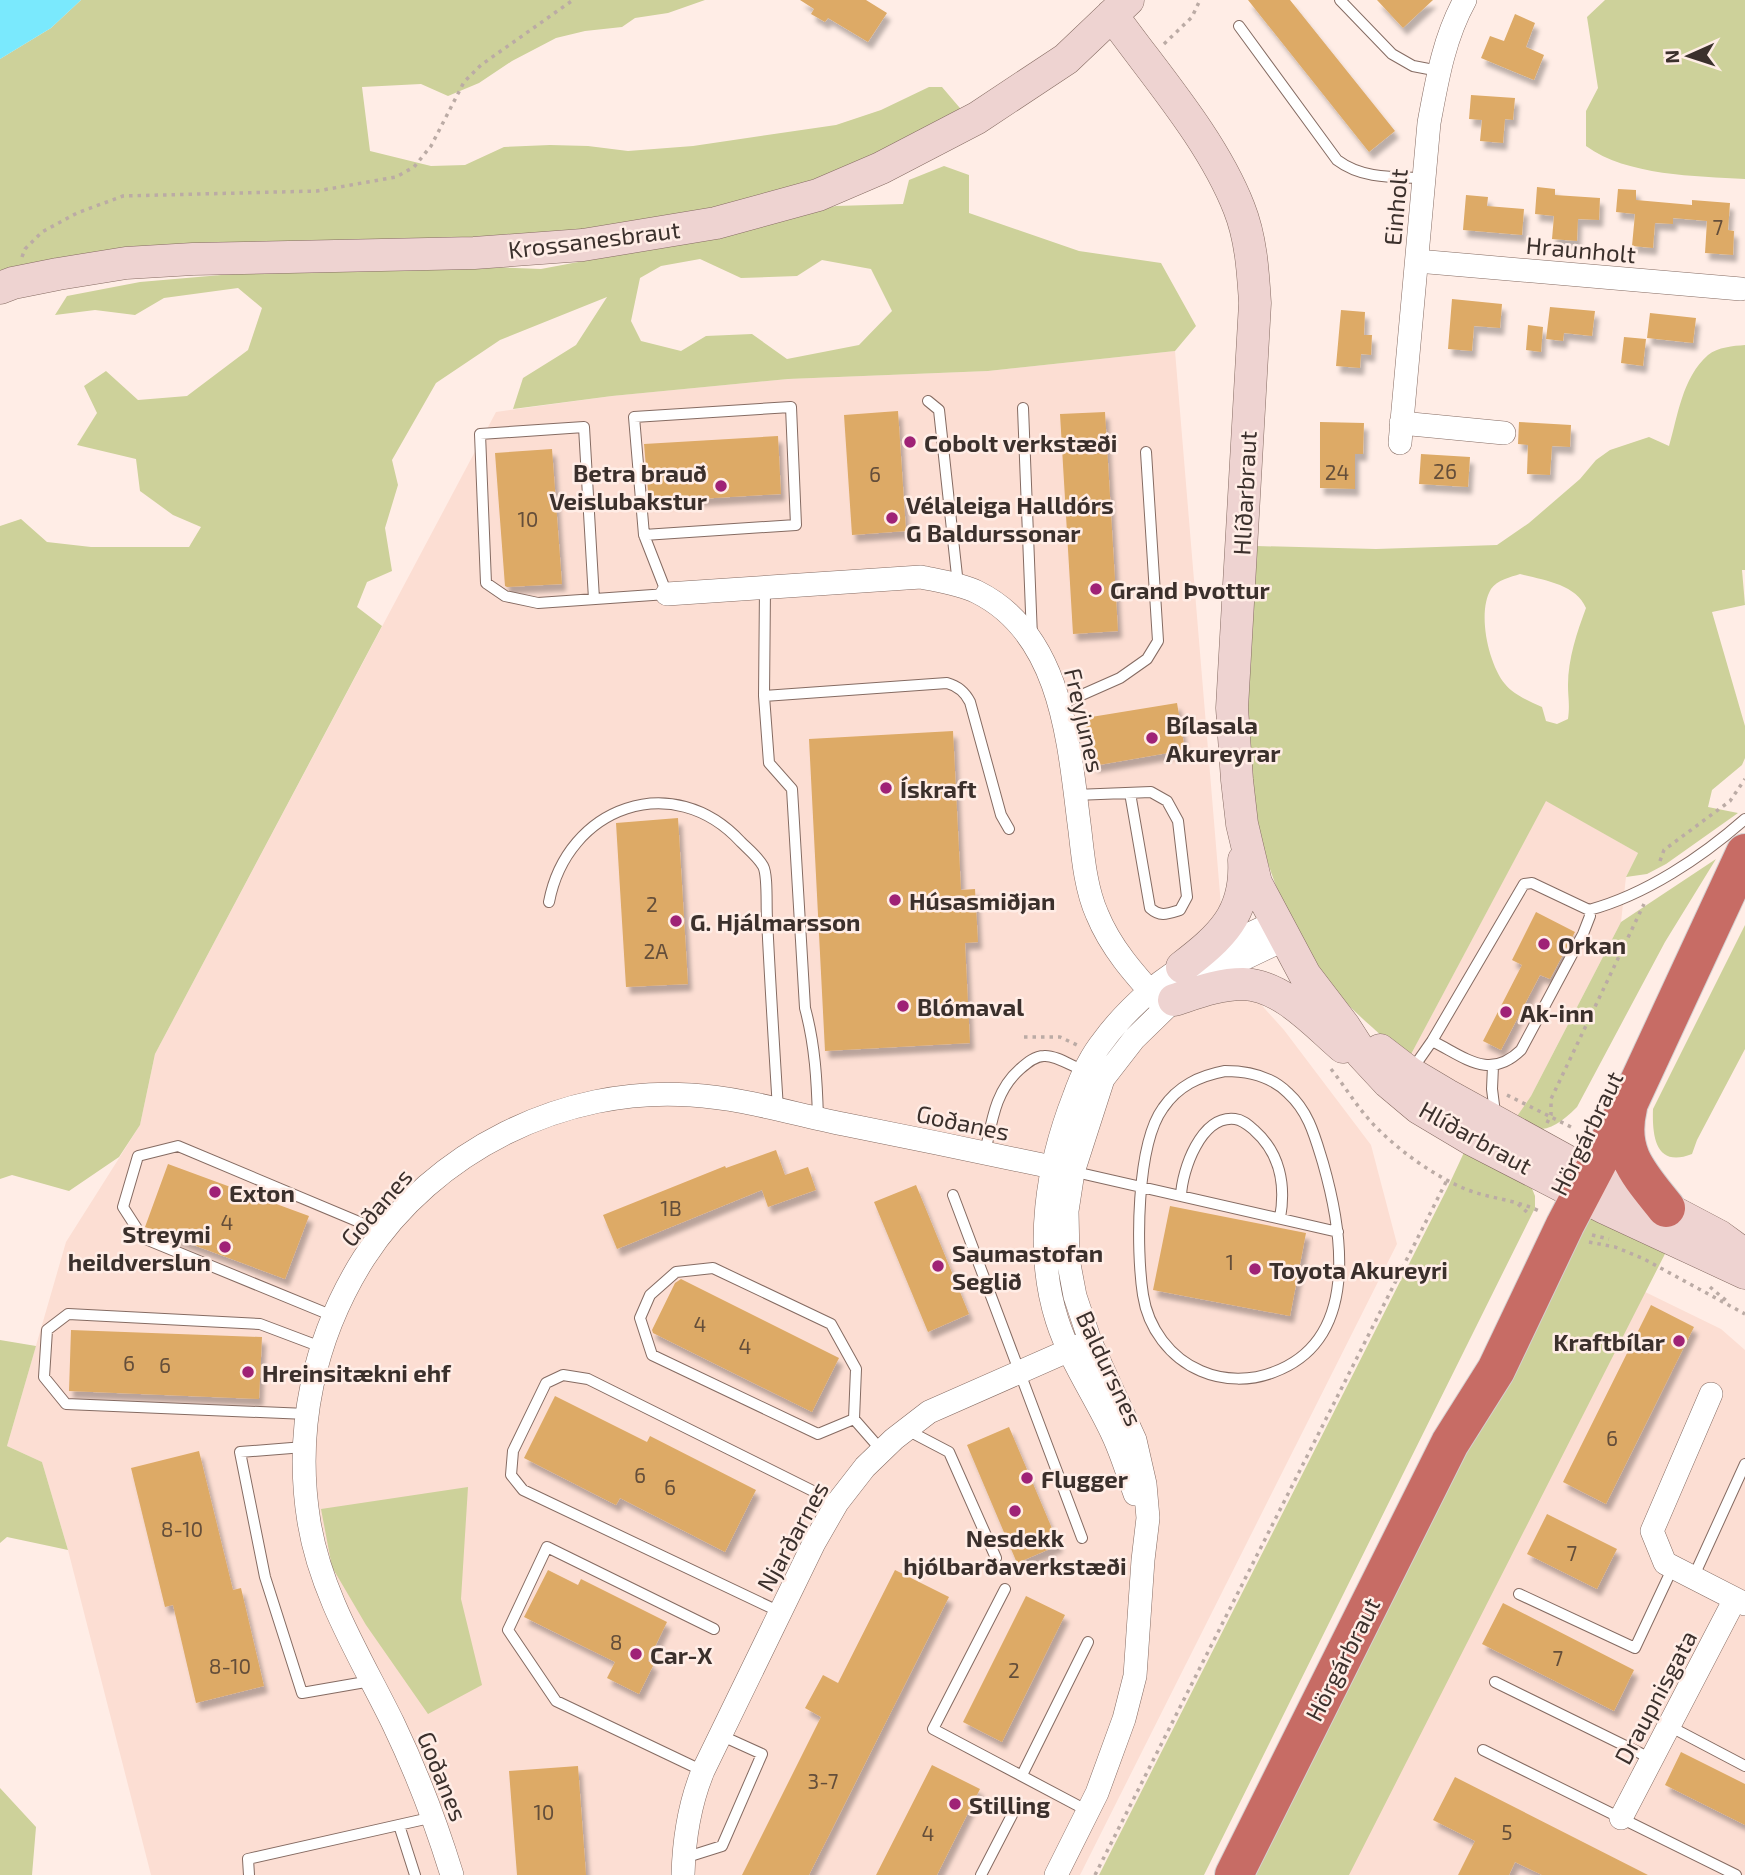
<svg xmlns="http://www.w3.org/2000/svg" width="1745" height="1875" font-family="'Exo 2',sans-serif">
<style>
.built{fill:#fcded3}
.green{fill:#cdd19a;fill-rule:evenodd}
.water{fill:#7ae9fd}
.building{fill:#da6;filter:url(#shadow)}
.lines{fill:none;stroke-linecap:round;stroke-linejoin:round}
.lane-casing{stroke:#856b62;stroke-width:12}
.street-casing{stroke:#856b62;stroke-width:24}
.secondary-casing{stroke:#856b62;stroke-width:33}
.highway-casing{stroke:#d4d1d1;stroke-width:40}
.path{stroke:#bbaba5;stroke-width:3.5;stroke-dasharray:3.5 5;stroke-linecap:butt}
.lane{stroke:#fff;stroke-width:10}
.street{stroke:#fff;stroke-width:23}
.secondary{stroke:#eed3d1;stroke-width:32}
.highway{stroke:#c76c65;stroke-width:38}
.poi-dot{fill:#9f2276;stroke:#ffede6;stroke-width:2.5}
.labels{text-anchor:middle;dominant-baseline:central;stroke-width:5;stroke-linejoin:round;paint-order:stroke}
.number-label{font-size:21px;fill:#644e3a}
.street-label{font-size:24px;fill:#3b302c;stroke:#ffede6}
.poi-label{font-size:24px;font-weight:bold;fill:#3b302c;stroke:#ffede6;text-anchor:start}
</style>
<defs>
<filter id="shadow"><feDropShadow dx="4" dy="7" stdDeviation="2" flood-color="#0004"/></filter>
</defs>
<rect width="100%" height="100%" fill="#ffede6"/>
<path class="built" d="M1175,351L1221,906L1239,980L1284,1030L1371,1145L1397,1244L1080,1875H151L68,1550L42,1462L7,1446L66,1242L140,1125L155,1054L496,412L612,396L788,379L988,371Z
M1546,800L1638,853L1626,877L1621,922L1531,1096L1511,1125L1409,1058Z
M1596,1268L1721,1329L1745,1350V1875H1313Z"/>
<path class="green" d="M81,0H705L668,13L635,18L622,27L585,31L556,38L512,61L479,83L448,96L421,84L362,87L370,151L431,166L465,165L504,147L550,145L588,146L628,151L693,146L836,125L881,110L929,87H942L965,114L847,169L725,211L573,236L0,279V59L51,28Z
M1605,0H1745V179C1696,176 1627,176 1586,146V111L1598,88L1587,17Z
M944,166L969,175V213L1079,251L1161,263L1196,326L1175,351L988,371L788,379L612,396L513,409L523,378L576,345L607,297L500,340L436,383L392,460L398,485L385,528L392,571L367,582L357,607L382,626L155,1054L140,1125L119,1157L69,1191L12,1175L0,1179V526L21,519L47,542L91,547H189L201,527L173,515L140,491L136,459L77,445L97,413L84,386L106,371L138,400L187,396L248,350L262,308L238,288L164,298L135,315L95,310L55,315L67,296L140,282L256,272L467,266L541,269L706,238L836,206L903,204L909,180ZM700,259L741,278L797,276L822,260L871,269L892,311L859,345L787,359L752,334L706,336L681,351L641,341L631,321L640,278L661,266Z
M1745,345V570H1742L1745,605L1712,612L1745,726V758L1742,765L1712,790L1708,807L1738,813L1666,864L1647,874L1626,877L1638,853L1546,801L1409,1058C1380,1035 1342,1003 1321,973C1285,918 1260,855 1251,790C1246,757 1247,723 1248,689C1249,641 1252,594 1256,546L1376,549L1497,545L1529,523L1580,479L1596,460L1610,450L1649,437L1669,446C1678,416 1682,378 1708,355C1718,347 1733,346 1745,345ZM1520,574C1543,580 1576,584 1586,608C1577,632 1568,659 1568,685C1568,698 1570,704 1568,719L1557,724L1546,721L1542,707C1529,701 1514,695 1505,684C1488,663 1477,612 1491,589C1497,580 1511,577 1520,574Z
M1716,859L1665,942L1577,1107C1554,1130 1542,1134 1511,1125L1531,1096L1621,922Z
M1745,925V1049L1697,1140L1692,1154C1656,1168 1652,1137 1653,1109Z
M1467,1146L1531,1186L1535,1196V1208L1204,1875H1099L1447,1189Z
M1591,1217L1668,1248L1349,1875H1251L1566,1240Z
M0,1340L36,1346L7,1446L42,1462L68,1550L7,1537L0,1543Z
M468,1487L461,1599L482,1685L428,1714L366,1625L332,1567L321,1509Z
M0,1788L36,1827L32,1875H0Z"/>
<path class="water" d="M0,0H81L51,28L0,59Z"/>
<path class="building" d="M800,0H866L887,13L868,42L828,18L825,22L811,14L814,9Z
M1248,0H1290L1395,131L1369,152Z
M1377,0H1433L1403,28Z
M1515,14L1535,23L1526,47L1544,55L1534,80L1481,58L1490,36L1504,41Z
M1471,95L1515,98L1513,120L1505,119L1503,143L1480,141L1482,120L1469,119Z
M1537,187L1555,189V195L1600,198L1599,220L1578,219L1577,241L1552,239L1554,216L1535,214Z
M1618,189L1636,190V200L1692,205V200L1730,203L1728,230L1734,231L1733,255L1705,253L1707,221L1673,218V224L1655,223L1653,248L1632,246L1635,214L1616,212Z
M1466,195L1488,197L1487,206L1524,209L1522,235L1463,230Z
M1452,299L1502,304L1500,328L1474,326L1472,351L1448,349Z
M1550,307L1595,311L1592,336L1564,333L1563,341L1546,339Z
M1341,310L1365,312L1364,335H1372L1371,355L1361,354L1360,368L1336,366Z
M1650,313L1696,318L1693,343L1647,338Z
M1528,325L1543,327L1541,352L1526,350Z
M1624,337L1646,339L1643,366L1621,363Z
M898,411L906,531L852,535L844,415Z
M1105,412L1118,631L1073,634L1060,414Z
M1320,422L1364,423L1363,454H1355V489L1320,488Z
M1519,422L1571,425L1570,447L1552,446L1550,475L1527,474L1528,445L1518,444Z
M778,436L781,494L649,502L644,444Z
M552,449L562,584L507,587L505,586L495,453Z
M1421,454L1470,457L1468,487L1419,484Z
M1177,703L1185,750L1093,766L1085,718Z
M953,731L961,890L975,889L978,942L965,943L970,1043L825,1051L809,739Z
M678,818L688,984L626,987L616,823Z
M1536,912L1575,932L1550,979L1540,975L1501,1050L1483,1041L1522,965L1512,960Z
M776,1150L785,1175L808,1167L816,1190L768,1207L762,1190L617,1249L603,1215L725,1166L726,1168Z
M168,1164L309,1216L285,1279L145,1227Z
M916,1185L969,1314L928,1332L874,1202Z
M1170,1206L1306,1233L1290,1316L1153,1290Z
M681,1279L839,1358L812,1412L653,1333L652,1330L675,1283Z
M1651,1305L1694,1327L1606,1504L1563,1482Z
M71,1330L262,1337L259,1399L69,1391Z
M555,1396L647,1442L650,1436L756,1490L725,1552L620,1498L616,1505L524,1458Z
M1009,1427L1059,1545L1017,1563L967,1445Z
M199,1451L233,1590L241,1588L264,1686L196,1703L173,1605L165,1607L131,1468Z
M1547,1514L1617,1549L1597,1589L1527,1554Z
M548,1570L578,1585L581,1579L667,1622L648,1661L654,1664L639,1694L607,1678L615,1662L524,1617Z
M895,1570L949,1597L809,1875H742L821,1717L805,1708L823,1675L838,1683Z
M1026,1596L1065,1615L1002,1742L963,1722Z
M1503,1603L1634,1670L1614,1711L1482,1644Z
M1681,1752L1745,1784V1825L1665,1785Z
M932,1765L980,1789L937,1875H876Z
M578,1766L586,1875H517L509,1771Z
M1455,1777L1648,1875H1542L1515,1862L1509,1875H1458L1475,1841L1433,1820Z"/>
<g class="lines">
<defs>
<path id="lane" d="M1340,0L1392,54L1413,66L1439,71
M1239,26L1337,160C1362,179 1393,177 1424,178
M928,401L939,410L958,585
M1023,408L1032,637
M765,588L764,696L769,763L792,789L805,1008C815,1045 817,1081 818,1119
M594,599L584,427L480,434L486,583L505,596L538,603L667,594L644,535L634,417L791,407L796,525L644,535
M764,696L947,683C958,686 965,692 970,702L1001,815L1009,829
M1059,705L1120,678L1147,659L1158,641L1146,452
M1075,795L1151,792L1167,801L1178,821L1187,897L1180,910C1167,914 1160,917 1150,908L1130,793
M549,902C567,807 673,768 741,842C748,849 758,857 763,866C768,875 766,906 767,918C770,982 774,1045 778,1109
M1589,910C1645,895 1702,857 1745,819
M1493,1066L1492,1089L1495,1113
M1225,1071C1248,1071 1271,1076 1288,1093C1309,1112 1315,1137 1323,1163C1343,1233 1360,1340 1274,1372C1251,1381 1224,1381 1201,1371C1170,1358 1148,1328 1143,1295C1136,1250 1136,1145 1163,1108C1178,1086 1199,1076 1225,1071Z
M1411,1071L1432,1041L1524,884L1532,883L1589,910L1590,916L1583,934L1521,1050C1489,1081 1465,1057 1432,1041
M985,1153C992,1121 995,1091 1020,1069C1027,1063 1035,1056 1044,1056C1056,1055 1073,1067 1085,1071
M1071,1171L1338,1232
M953,1195L1082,1538
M1181,1196C1182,1170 1201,1115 1235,1119C1243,1120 1248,1125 1254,1130C1280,1153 1286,1185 1280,1218
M333,1316L143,1238L123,1207L138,1156L178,1146L383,1232
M307,1414L66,1404L44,1377L47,1330L68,1314L260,1324L321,1347
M854,1419L818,1434L652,1355L640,1318L650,1295L676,1272L713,1268L831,1324L856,1369L854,1419L882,1451
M907,1430L949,1452L996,1558
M304,1447L240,1452L265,1577L302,1693L371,1681
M1693,1578L1745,1464
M1005,1589L933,1729L1088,1811
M1519,1594L1635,1648L1673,1567
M780,1612L523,1490L511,1475L513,1451L546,1383L563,1375L588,1379L837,1503
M1495,1682L1652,1759
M1669,1726L1745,1766
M1483,1750L1736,1875
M703,1771L556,1701L508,1630L547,1547L714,1629
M1022,1775L1088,1642
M399,1825L415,1875
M684,1858L722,1846L762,1754L720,1735
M249,1875L248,1859L434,1817
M981,1875L1012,1815"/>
<path id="street" d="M1417,261L1741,289
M1401,423L1504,433
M1400,443L1429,123C1437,80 1444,38 1465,0
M667,594L921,577C940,581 960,584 977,592C1064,635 1069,748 1080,831C1083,858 1086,889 1097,914C1112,951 1139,979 1165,1008
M1711,1394L1652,1531L1665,1563L1745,1604
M1135,1494C1128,1475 1122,1454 1113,1435C1095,1396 1070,1361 1057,1320C1034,1248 1047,1166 1074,1097C1081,1077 1090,1057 1103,1041C1116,1023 1134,1005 1150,991C1187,959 1233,942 1276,922
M1621,1818L1735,1599
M452,1875C436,1823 417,1773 393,1723C361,1658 321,1595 309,1522C294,1429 314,1337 364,1258C433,1151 564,1086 691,1095C743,1098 793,1114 843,1124C913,1138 982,1152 1052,1167
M683,1875C684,1838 689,1805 703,1771L814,1543L837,1503L865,1467L894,1439L929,1412L1081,1345
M1056,1875L1097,1793L1124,1719L1135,1676L1143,1560L1148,1518L1145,1484L1135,1440L1090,1341L1075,1296L1068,1259L1067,1211L1073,1172L1103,1079L1134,1039L1174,1000L1222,969L1285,939"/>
<path id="secondary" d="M1112,15C1155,75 1212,139 1239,208C1251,238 1253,271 1255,303L1232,708L1237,780L1242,824L1256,883L1305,975L1344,1026L1362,1054L1388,1082L1419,1108L1471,1139L1605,1208L1745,1273
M0,288L13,283L58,274L126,263L193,259L474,253L583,245L716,223L818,195L881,168L977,118L1066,59L1128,0
M1182,967C1221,937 1247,914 1244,860
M1174,1000C1196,993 1219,984 1243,984C1282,985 1315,1023 1343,1047
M1380,1050L1410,1073L1447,1095L1614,1187L1666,1208L1719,1236L1745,1255"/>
<path id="highway" d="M1628,1108C1617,1153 1640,1175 1666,1208
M1234,1875L1450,1443L1496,1370L1565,1225L1629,1103L1745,853"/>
</defs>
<use href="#lane" class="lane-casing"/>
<use href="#street" class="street-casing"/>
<use href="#secondary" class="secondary-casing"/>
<use href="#highway" class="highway-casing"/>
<path class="path" d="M1164,44L1192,17L1200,0
M22,257L25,249L42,232L77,213L123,196L317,191L396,177L414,167L431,146L464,82L481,65L573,0
M1660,861L1664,850L1730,801L1745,779
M1024,1037H1060L1077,1045
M1331,1069C1347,1089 1360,1112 1378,1129C1401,1152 1433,1175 1463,1188C1488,1199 1516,1199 1541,1212
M1507,1095L1571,1127
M1547,1123L1551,1115V1099L1644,904
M1518,1204L1529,1214
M1592,1235L1609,1239
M1589,1242L1615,1247L1644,1259L1745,1314
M1710,1287L1729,1303
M1095,1875L1447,1180"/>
<use href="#lane" class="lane"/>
<use href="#street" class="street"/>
<use href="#secondary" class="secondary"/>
<use href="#highway" class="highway"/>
</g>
<g class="poi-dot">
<circle cx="910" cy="442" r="7"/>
<circle cx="721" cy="486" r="7"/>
<circle cx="892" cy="518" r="7"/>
<circle cx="1096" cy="589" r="7"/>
<circle cx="1152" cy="738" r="7"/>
<circle cx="886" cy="788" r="7"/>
<circle cx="895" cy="900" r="7"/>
<circle cx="676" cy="921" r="7"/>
<circle cx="1544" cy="944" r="7"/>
<circle cx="903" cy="1006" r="7"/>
<circle cx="1506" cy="1012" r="7"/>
<circle cx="215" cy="1192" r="7"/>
<circle cx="225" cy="1247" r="7"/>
<circle cx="938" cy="1266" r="7"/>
<circle cx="1255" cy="1269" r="7"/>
<circle cx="1679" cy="1341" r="7"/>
<circle cx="248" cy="1372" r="7"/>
<circle cx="1027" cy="1478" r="7"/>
<circle cx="1015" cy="1511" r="7"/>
<circle cx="636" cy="1654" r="7"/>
<circle cx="955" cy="1804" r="7"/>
</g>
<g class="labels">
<g class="number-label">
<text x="1718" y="226">7</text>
<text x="1445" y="470">26</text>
<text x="1337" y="471">24</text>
<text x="875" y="473">6</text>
<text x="528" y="518">10</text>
<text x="652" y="903">2</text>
<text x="656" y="950">2A</text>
<text x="671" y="1207">1B</text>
<text x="227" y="1221">4</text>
<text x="1230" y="1261">1</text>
<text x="700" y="1323">4</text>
<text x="745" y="1345">4</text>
<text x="129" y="1362">6</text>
<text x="165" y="1364">6</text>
<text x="1612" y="1437">6</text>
<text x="640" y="1474">6</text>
<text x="670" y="1486">6</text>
<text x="182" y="1528">8-10</text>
<text x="1572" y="1552">7</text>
<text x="616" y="1641">8</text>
<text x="1558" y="1657">7</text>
<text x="230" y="1665">8-10</text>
<text x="1014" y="1669">2</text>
<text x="823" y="1780">3-7</text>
<text x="544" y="1811">10</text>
<text x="1507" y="1831">5</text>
<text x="928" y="1832">4</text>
</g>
<g class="street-label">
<text transform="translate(1395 207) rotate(-85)">Einholt</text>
<text transform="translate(594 239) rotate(-7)">Krossanesbraut</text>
<text transform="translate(1581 249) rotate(5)">Hraunholt</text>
<text transform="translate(1244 493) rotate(-87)">Hlíðarbraut</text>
<text transform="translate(1085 720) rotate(77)">Freyjunes</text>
<text transform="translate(963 1122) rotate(12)">Goðanes</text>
<text transform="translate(1586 1133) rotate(-64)">Hörgárbraut</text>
<text transform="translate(1476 1137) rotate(29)">Hlíðarbraut</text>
<text transform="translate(376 1207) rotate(-49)">Goðanes</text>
<text transform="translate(1110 1368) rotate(65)">Baldursnes</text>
<text transform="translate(792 1536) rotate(-61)">Njarðarnes</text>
<text transform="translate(1342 1659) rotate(-63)">Hörgárbraut</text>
<text transform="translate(1655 1697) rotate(-62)">Draupnisgata</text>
<text transform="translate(443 1776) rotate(68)">Goðanes</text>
</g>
<g class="poi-label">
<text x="924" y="442">Cobolt verkstæði</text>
<text x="707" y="472" text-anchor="end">Betra brauð<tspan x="707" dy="28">Veislubakstur</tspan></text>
<text x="906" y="504">Vélaleiga Halldórs<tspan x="906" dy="28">G Baldurssonar</tspan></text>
<text x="1110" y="589">Grand Þvottur</text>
<text x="1166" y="724">Bílasala<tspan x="1166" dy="28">Akureyrar</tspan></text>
<text x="900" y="788">Ískraft</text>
<text x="909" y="900">Húsasmiðjan</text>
<text x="690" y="921">G. Hjálmarsson</text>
<text x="1558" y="944">Orkan</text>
<text x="917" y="1006">Blómaval</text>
<text x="1520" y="1012">Ak-inn</text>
<text x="229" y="1192">Exton</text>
<text x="211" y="1233" text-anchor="end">Streymi<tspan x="211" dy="28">heildverslun</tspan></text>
<text x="952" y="1252">Saumastofan<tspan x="952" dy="28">Seglið</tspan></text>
<text x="1269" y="1269">Toyota Akureyri</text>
<text x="1665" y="1341" text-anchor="end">Kraftbílar</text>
<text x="262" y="1372">Hreinsitækni ehf</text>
<text x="1041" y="1478">Flugger</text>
<text x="1015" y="1537" text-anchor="middle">Nesdekk<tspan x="1015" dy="28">hjólbarðaverkstæði</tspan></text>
<text x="650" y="1654">Car-X</text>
<text x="969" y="1804">Stilling</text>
</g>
</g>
<g transform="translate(1689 56) rotate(267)" stroke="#ffede6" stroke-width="5" paint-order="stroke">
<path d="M0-5L12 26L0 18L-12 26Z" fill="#3b302c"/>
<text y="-10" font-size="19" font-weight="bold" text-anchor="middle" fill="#3b302c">N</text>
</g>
</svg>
